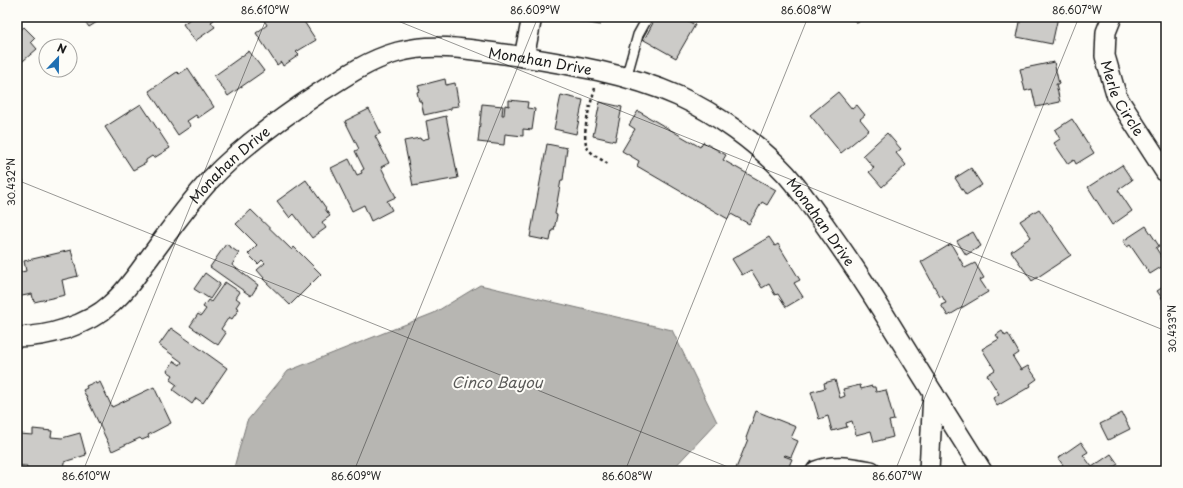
<svg xmlns="http://www.w3.org/2000/svg" width="1183" height="488" font-family="'Playpen Sans',sans-serif">
<style>
.water{fill:#b7b6b2;stroke:#797876}
.building{fill:#cccbc8;stroke:#1c1c1c}
.lines{fill:none;stroke-linecap:round;stroke-linejoin:round}
.lane-casing{stroke:#1c1c1c;stroke-width:12}
.street-casing{stroke:#1c1c1c;stroke-width:22}
.path{stroke:#1c1c1c;stroke-width:2.5;stroke-dasharray:3 3;stroke-linecap:butt}
.lane{stroke:#fdfcf7;stroke-width:9}
.street{stroke:#fdfcf7;stroke-width:19}
.ticks{fill:none;stroke:#1c1c1c;stroke-width:1;stroke-opacity:0.45}
.labels{text-anchor:middle;dominant-baseline:central;stroke-width:4;stroke-linejoin:round;paint-order:stroke}
.street-label{font-size:14px;fill:#1c1c1c;stroke:#fdfcf7}
.water-label{font-size:15px;font-style:italic;fill:#5a5a58;stroke:#fdfcf7}
.neatline{fill:none;stroke:#1c1c1c;stroke-width:1.5}
.ticks-label{font-size:10px;text-anchor:middle;fill:#1c1c1c}
</style>
<rect width="100%" height="100%" fill="#fdfcf7"/>
<filter id="ink" filterUnits="userSpaceOnUse"><feTurbulence type="fractalNoise" baseFrequency=".025" numOctaves="2"/><feDisplacementMap in="SourceGraphic" scale="8" xChannelSelector="R" yChannelSelector="G"/><feConvolveMatrix kernelMatrix="1 2 1 2 8 2 1 2 1" color-interpolation-filters="sRGB"/></filter>
<g filter="url(#ink)">
<path class="water" d="M480,285L672,330L717,422L671,471H233L247,421L288,371L434,313Z"/>
<path class="building" d="M86,17H105L89,27L83,19Z
M193,17H212L214,20L211,22L215,27L195,41L183,24Z
M262,17H301L316,40L296,52L299,55L283,66L281,62L277,65L256,33L267,25Z
M564,17H601L600,25L563,18Z
M652,17H681L695,25L676,58L644,40L655,19Z
M684,17H695L693,22Z
M849,17H862L858,23Z
M1021,17H1058L1052,44L1017,37Z
M24,27L35,38L31,42L37,49L17,66V33Z
M249,51L264,71L228,96L214,76Z
M1054,62L1059,84H1056L1060,102L1036,107L1032,89L1025,91L1020,69Z
M188,68L214,107L198,118L196,115L187,121L191,126L178,135L149,91L177,72L179,74Z
M445,79L446,85L455,83L459,106L451,107V109L424,115L421,101H419L417,92L420,91L418,86Z
M838,92L852,109L857,105L865,115L860,119L869,130L841,153L810,115Z
M561,95L583,100L576,134L554,129Z
M509,100L528,102L527,108L535,109L532,130L523,129V136L505,134L504,145L478,142L482,104L503,106L502,115H504L505,105L509,106Z
M600,102L622,107L615,141L593,136Z
M141,104L170,148L154,158L152,156L146,160V163L133,170L105,127Z
M369,109L381,133L375,136L389,163L381,167L396,197L387,201L392,210L371,221L364,205L352,211L331,168L349,159L357,175L362,173L361,171L364,169L355,151L359,149L345,121Z
M638,111L700,147L703,142L726,155L723,160L776,190L767,205L762,202L749,224L731,214L728,219L637,166L639,161L622,151L635,129L629,125Z
M446,116L458,178L413,186L404,141L420,138L421,140L429,138L426,121Z
M1072,119L1094,153L1076,164L1074,160L1068,164L1054,143L1060,139L1055,130Z
M887,133L901,149L896,153L906,165L882,187L869,172L874,168L863,155Z
M547,144L567,148L563,180H561L555,214L557,215L554,230H552L550,241L530,237Z
M1122,165L1132,180L1118,190L1132,211L1112,225L1088,187Z
M971,168L982,185L966,195L955,178Z
M17,175L24,181L17,189Z
M306,180L326,208L325,209L330,216L322,222L326,228L312,238L294,214L290,218L277,201Z
M1039,209L1071,255L1032,281L1011,251L1031,237L1020,221Z
M251,210L292,250L294,247L321,274L290,305L263,279L264,278L257,270L265,263L262,260L258,264L248,254L257,245L236,224Z
M1146,226L1159,246L1156,248L1166,264L1150,274L1130,245L1127,247L1123,241Z
M973,232L981,246L966,255L957,241Z
M769,237L775,246L778,244L800,280L794,283L803,297L786,307L778,294L775,295L769,284L762,288L751,270L742,275L732,259Z
M226,244L239,253L232,265L258,285L251,296L210,267Z
M951,244L965,268L975,263L984,278L980,280L988,292L948,316L941,305L946,303L942,296L940,297L921,262Z
M71,250L78,276L62,280L65,295L34,302L32,294L17,297V273L26,271L24,261Z
M205,273L220,284L210,299L194,289Z
M225,282L240,292L236,298L240,301L236,307L239,309L232,319L229,317L221,329L226,333L218,345L190,326L198,314L201,316L206,309L203,307L208,300L211,302Z
M1166,285V304L1157,291Z
M171,328L227,368L203,403L196,398L192,404L173,390L177,385L170,380L173,375L167,371L174,361L180,365L182,362L159,345Z
M1002,331L1005,336L1008,334L1019,353L1013,357L1021,370L1028,366L1037,379L1030,384L1031,386L997,406L993,398L999,394L987,375L995,370L982,349L999,339L996,335Z
M835,380L840,398L845,396L843,389L860,385L861,389L872,386V387H875L876,392L886,390L894,420L889,421L893,437L874,442L871,431L856,435L852,421L846,423L847,427L832,431L828,416L819,419L811,392L825,388L824,383Z
M95,382L96,384L100,382L112,407L154,387L171,423L148,435L149,437L142,440L140,438L112,451L83,390L87,388L86,386Z
M756,411L796,427L791,438L798,441L791,457L785,455L784,456L792,459L787,471H735L748,439L746,438Z
M1122,413L1130,429L1108,440L1100,424Z
M33,429L52,431L51,437L62,438L80,433L86,455L64,462L63,469L51,468L50,471H26L27,466L17,465L19,434L33,435Z
M1081,442L1088,452L1083,455L1092,467L1111,454L1118,464L1108,471H1064L1061,466L1063,465L1058,458Z"/>
<g class="lines">
<defs>
<path id="lane" d="M626,78L638,35L648,17"/>
<g id="street">
<path id="s1" d="M1112,17L1106,32L1105,56L1117,97L1166,173"/>
<path d="M524,57L532,17"/>
<path id="s2" d="M17,337C48,337 88,325 111,304C124,293 134,279 144,265C165,237 186,206 210,180C242,146 281,118 319,93C345,76 369,60 398,52C435,42 474,50 511,55C567,64 626,73 678,96C717,114 756,142 786,174C800,190 812,207 824,224C844,252 863,280 881,309C914,363 948,417 982,471"/>
<path d="M816,471C835,463 852,468 871,471"/>
<path d="M929,471L933,393"/>
</g>
</defs>
<use href="#lane" class="lane-casing"/>
<use href="#street" class="street-casing"/>
<path class="path" d="M595,88C591,102 580,136 588,149C593,155 602,160 608,164"/>
<use href="#lane" class="lane"/>
<use href="#street" class="street"/>
</g>
</g>
<path class="ticks" d="M388,17L1166,331M1161,17L1166,19M17,180L738,471M83,471L267,17M354,471L538,17M625,471L808,17M895,471L1079,17"/>
<g class="labels">
<g class="street-label">
<text stroke="none"><textPath href="#s2" startOffset="633">Monahan Drive</textPath></text>
<text stroke="none"><textPath href="#s1" startOffset="86">Merle Circle</textPath></text>
<text stroke="none"><textPath href="#s2" startOffset="285">Monahan Drive</textPath></text>
<text stroke="none"><textPath href="#s2" startOffset="969">Monahan Drive</textPath></text>
</g>
<g class="water-label">
<text x="497" y="381">Cinco Bayou</text>
</g>
</g>
<rect width="1183" height="488" fill="none" stroke="#fdfcf7" stroke-width="44"/>
<g transform="translate(58 58) rotate(22)"><circle r="19" fill="#fdfcf7" stroke="#a3a29f"/>
<path d="M0-3L7 15L0 10L-7 15Z" fill="#1f6fb2"/>
<text y="-6" font-size="11" font-weight="bold" text-anchor="middle" fill="#1c1c1c">N</text>
</g>
<rect x="22" y="22" width="1139" height="444" class="neatline"/>
<g class="ticks-label">
<text x="265" y="14">86.610°W</text>
<text x="535" y="14">86.609°W</text>
<text x="806" y="14">86.608°W</text>
<text x="1077" y="14">86.607°W</text>
<text transform="translate(11 182) rotate(-90)" y="4">30.432°N</text>
<text transform="translate(1172 329) rotate(-90)" y="4">30.433°N</text>
<text x="86" y="480">86.610°W</text>
<text x="356" y="480">86.609°W</text>
<text x="627" y="480">86.608°W</text>
<text x="897" y="480">86.607°W</text>
</g>
</svg>
